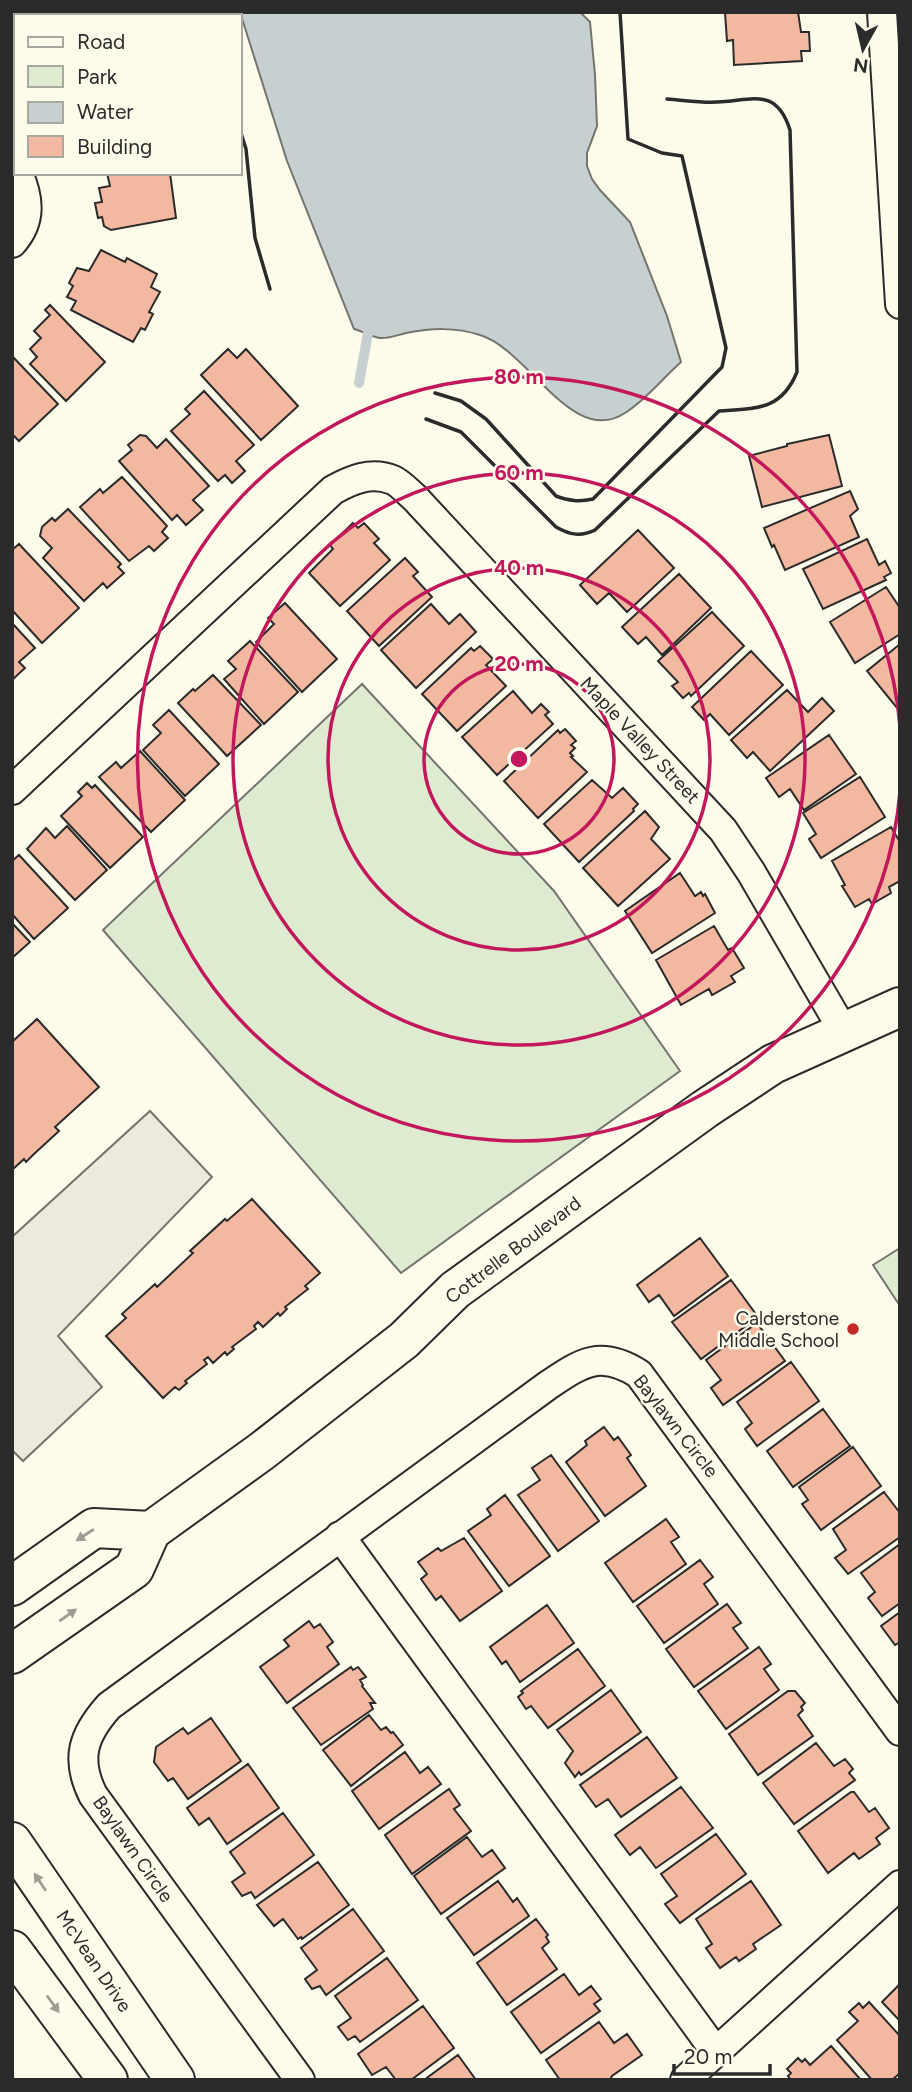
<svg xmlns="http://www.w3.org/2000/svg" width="912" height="2092" font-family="Figtree,sans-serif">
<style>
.green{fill:#deebd1;stroke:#74746e;stroke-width:2}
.parking{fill:#eceadb;stroke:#74746e;stroke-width:2}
.water{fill:#c7d0d0;stroke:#74746e;stroke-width:2}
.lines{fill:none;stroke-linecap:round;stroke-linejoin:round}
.stream{stroke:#c7d0d0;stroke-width:10}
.building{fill:#f2b8a0;stroke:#2b2b2b;stroke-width:2}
.minor-casing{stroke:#2b2b2b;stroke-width:32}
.secondary-casing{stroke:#2b2b2b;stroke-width:42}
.minor{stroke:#fdfbea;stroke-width:28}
.secondary{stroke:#fdfbea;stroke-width:38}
.wall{stroke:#2b2b2b;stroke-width:3.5}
.oneway{fill:#9e9d94}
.ring{fill:none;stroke:#c2185b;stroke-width:3.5}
.poi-dot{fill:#c62828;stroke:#fdfbea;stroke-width:2.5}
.labels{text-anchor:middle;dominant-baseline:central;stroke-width:5;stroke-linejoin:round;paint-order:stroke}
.street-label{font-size:19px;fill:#2b2b2b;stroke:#fdfbea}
.poi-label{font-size:19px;fill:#2b2b2b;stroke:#fdfbea;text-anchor:end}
.centre{fill:#c2185b;stroke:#fdfbea;stroke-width:3.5}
.ring-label{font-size:21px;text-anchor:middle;font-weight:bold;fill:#c2185b;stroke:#fdfbea;stroke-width:5;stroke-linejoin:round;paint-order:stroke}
</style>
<rect width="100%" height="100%" fill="#fdfbea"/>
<path class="green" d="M362,684L554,891L680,1071L401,1273L103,930Z
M900,1248V1306L873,1265Z"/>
<path class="parking" d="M150,1111L212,1177L58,1336L102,1387L23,1461L12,1450V1237Z"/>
<path class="water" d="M240,12H580L590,22L595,75L597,126L587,153V166L592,179L600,190L630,222L667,316L681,362C663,378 646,400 625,413C572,448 528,349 480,335C455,327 432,328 406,333C398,335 387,339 380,338C372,337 362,331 354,329L287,161Z"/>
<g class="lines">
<path class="stream" d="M359,383L370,322"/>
</g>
<path class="building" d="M31,12H80V13L77,16H26Z
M798,12L801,32H809L810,51H801L802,61L734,65L733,40L727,41L725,13Z
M16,24V66H15L12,63V26Z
M107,173H170L176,218L111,230L104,226L102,217L98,218L95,203L102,202L99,188L110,186Z
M101,250L125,262L127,258L157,274L151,287L160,292L149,312L153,314L145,330L141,328L133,342L71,310L76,301L67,297L73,286L69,283L77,268L89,271Z
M50,305L105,362L66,401L30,364L37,357L30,349L41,338L34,331L50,315L45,310Z
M228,349L237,358L246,349L298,406L261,440L201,375Z
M12,356L58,404L19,441L12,434Z
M204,391L254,445L236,461L245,471L232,483L225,475L218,481L171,431L190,414L185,409Z
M140,435L146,436L157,448L166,439L209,486L193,500L203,510L186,525L177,515L172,520L119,461L132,450L128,445Z
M829,435L842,486L762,507L749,456L787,446V444Z
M122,477L167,526L162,532L168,538L154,551L149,546L129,561L80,507L100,489L103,493Z
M850,491L858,509L850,516L859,537L785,570L774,545L772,547L764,528Z
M68,509L121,564L118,567L124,573L107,588L103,583L84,601L43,558L52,548L40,536L42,527L52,518L55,521Z
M353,523L358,528L364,523L379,539L374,543L390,560L340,606L309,573L333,549L330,545Z
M638,530L674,568L627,612L609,593L597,604L580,585Z
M867,539L879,565L885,561L891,573L884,577L886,580L823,609L803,569Z
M19,544L79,608L42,643L12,610V550Z
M405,558L418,572L413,576L432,597L379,646L347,611Z
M679,574L711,608L662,655L646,637L638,644L622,627Z
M886,587L900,608V634L855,663L830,622Z
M285,603L337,659L302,692L256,642L274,624L268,618Z
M431,604L449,624L460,614L476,632L416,688L381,650Z
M712,612L744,646L691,696L689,693L683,698L672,686L678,682L658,661Z
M12,623L35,648L19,662L25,668L12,680Z
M250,641L298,692L264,724L224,679L236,669L228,661Z
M900,644V706L897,708L867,671Z
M480,646L493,659L486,665L506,686L457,731L422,694L471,648L474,651Z
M751,651L783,685L729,735L710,714L704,720L692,707Z
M213,675L261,725L227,756L178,703L193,689L195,691Z
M787,690L808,712L822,698L834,711L770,771L753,752L747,758L731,740Z
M513,691L532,713L541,704L549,712L545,715L553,724L497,775L462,737Z
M169,710L219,764L185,796L143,750L161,733L153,725Z
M565,729L576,741L571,745L575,748L570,753L573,756L571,757L587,772L538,818L504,781L558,730L560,733Z
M829,735L856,774L804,810L790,789L779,797L766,778Z
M140,751L185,800L151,832L99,777L116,762L121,768Z
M860,777L885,817L821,858L809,839L816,834L803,813Z
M592,780L612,798L623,788L638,804L633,809L634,811L579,862L544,824Z
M87,783L92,788L95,785L143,837L110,868L61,816L82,796L78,792Z
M645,811L659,827L651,839L670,859L618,906L583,868Z
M67,826L107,870L75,900L27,849L46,828L55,838Z
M891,827L900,842V881L889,887L891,893L872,904L869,899L855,907L842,886L845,885L832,861Z
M19,855L68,908L34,939L12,914V861Z
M680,873L695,896L701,892L703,896L705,894L715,913L652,953L625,911Z
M12,923L30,942L12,958Z
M714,926L728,950L732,948L744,968L731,976L735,982L712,995L709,989L681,1005L656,960Z
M37,1019L99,1087L55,1127L59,1131L34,1154L26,1162L24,1159L12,1170V1042Z
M252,1199L320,1273L305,1286L308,1289L285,1307L287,1309L280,1316L278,1313L263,1327L258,1322L254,1326L256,1329L232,1347L234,1349L227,1355L225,1352L213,1363L208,1357L204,1360L207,1364L185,1381L187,1383L179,1390L175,1387L163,1398L106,1336L126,1318L122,1314L155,1284L157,1287L193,1253L190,1251L225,1219L227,1221Z
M700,1238L728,1276L674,1316L659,1295L649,1302L637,1285Z
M731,1280L758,1317L701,1359L672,1322Z
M757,1323L785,1361L723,1405L711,1388L721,1380L706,1360Z
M791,1362L819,1401L757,1446L745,1429L752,1423L737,1402Z
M823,1409L850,1446L793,1487L767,1451Z
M604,1427L614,1440L618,1437L631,1455L627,1458L646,1486L605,1516L566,1462L587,1445L585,1441Z
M853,1447L881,1486L821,1530L802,1504L808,1500L799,1487Z
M551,1455L599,1521L558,1551L518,1495L540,1480L532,1468Z
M884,1492L900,1513V1537L848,1574L835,1558L846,1550L833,1529Z
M505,1495L550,1556L509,1586L468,1531L491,1515L487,1509Z
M666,1519L679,1537L671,1542L686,1564L633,1602L605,1563Z
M464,1538L502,1591L460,1621L441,1596L436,1600L421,1579L427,1574L418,1562L438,1548L441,1551Z
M900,1544V1603L882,1616L868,1598L875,1592L861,1573Z
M700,1560L713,1577L704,1584L718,1604L664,1643L637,1606Z
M727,1604L741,1623L733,1628L748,1648L694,1687L666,1649Z
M547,1605L574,1643L520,1682L506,1661L502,1664L490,1647Z
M900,1612V1642L895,1645L881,1626Z
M309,1621L314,1628L320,1624L333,1642L327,1647L339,1664L287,1703L260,1667L289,1646L284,1640Z
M759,1647L771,1664L764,1669L779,1690L726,1729L698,1691Z
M578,1649L605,1686L548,1728L531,1706L526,1709L518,1697L523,1693L521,1691Z
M351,1667L353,1670L358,1667L366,1677L360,1680L363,1685L362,1686L375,1703H370L373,1709L321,1745L293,1708Z
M611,1690L641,1732L581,1775L579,1772L575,1777L565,1763L573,1751L557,1730Z
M788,1691H795L805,1703L801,1707L803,1710L798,1715L813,1736L758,1775L729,1734Z
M369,1715L381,1730L386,1727L391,1733L393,1732L403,1745L351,1786L323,1750Z
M211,1718L241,1761L188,1799L173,1778L168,1781L154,1762L156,1747L183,1728L188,1734Z
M647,1737L677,1778L621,1817L608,1799L596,1807L580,1785Z
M816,1743L834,1766L845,1759L853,1769L849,1773L855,1780L794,1824L763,1783Z
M405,1752L420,1773L428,1767L441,1784L379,1829L352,1791Z
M248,1764L279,1808L227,1844L209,1818L199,1825L187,1808Z
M681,1787L713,1828L656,1868L640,1847L630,1855L615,1835Z
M449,1789L460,1805L454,1809L471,1831L412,1874L385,1835Z
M851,1792H854L869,1812L875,1808L889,1828L876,1838L880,1844L859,1859L854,1853L828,1873L798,1831Z
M283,1813L314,1855L255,1898L251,1892L242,1896L232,1882L245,1873L230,1852Z
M716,1834L746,1874L680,1923L665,1904L677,1896L661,1874Z
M467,1837L482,1857L492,1850L505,1868L441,1914L414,1876Z
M318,1862L349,1905L302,1939L301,1937L298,1939L283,1919L274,1926L257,1905Z
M498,1881L513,1902L517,1898L529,1916L474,1955L447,1918Z
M751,1881L781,1925L753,1944L756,1949L739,1961L736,1957L720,1968L706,1948L712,1944L696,1919Z
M353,1909L384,1951L326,1995L320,1986L312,1989L305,1979L317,1970L301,1948Z
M536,1919L548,1935L546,1937L549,1942L542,1948L557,1969L507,2005L477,1963Z
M387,1958L418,2000L360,2042L355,2036L348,2040L338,2027L351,2018L335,1996Z
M564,1974L579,1995L591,1986L601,1999L594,2004L600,2011L541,2053L511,2012Z
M900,1984V2021L882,2002Z
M869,2002L900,2036V2073L892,2080H872L837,2040L858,2021L849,2012L859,2003L863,2008Z
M423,2006L454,2048L411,2080H396L386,2067L372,2075L358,2054Z
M599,2022L614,2043L627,2034L642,2055L612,2076L610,2080H560L546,2060Z
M831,2046L861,2080H791L788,2076L791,2073L787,2069L798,2058L802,2062L805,2059L810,2065Z
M458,2055L476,2080H424Z"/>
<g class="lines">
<defs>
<path id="minor" d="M882,12L900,304
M12,243C32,221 29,198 18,173
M12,790L333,490C351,480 371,471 393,480C400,483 408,492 415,498L723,830L751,872L844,1032
M340,1536L716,2052
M300,2080L93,1795C75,1759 83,1735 109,1706L547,1386C581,1363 600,1349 639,1374L900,1731
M685,2080L900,1885"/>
<path id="secondary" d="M12,1586L94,1528L151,1531
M12,1654L134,1569L151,1531L262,1451L404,1340L455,1290L705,1109L773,1064L900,1007
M12,1842L175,2080
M12,1950L108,2080"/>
</defs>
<use href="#minor" class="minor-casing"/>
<use href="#secondary" class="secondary-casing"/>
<use href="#minor" class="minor"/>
<use href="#secondary" class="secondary"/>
<path class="wall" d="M175,12L177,16
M240,130L246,149L255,238L270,289
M435,393L461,401L486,419L556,496C569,501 579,502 593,499L722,367L726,348L682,156L662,153L628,139L620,12
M426,419L461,432L556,527C570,535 581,537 595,530L719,411C756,408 781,411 797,372L790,130C776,86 751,101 717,102C701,103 683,100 667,99"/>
</g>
<defs><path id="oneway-solid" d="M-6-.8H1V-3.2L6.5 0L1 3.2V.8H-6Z" transform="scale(1.75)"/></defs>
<g class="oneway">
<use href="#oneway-solid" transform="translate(85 1535) rotate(147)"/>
<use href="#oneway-solid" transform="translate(68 1615) rotate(-35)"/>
<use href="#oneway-solid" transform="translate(40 1882) rotate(-124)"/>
<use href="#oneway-solid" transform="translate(53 2004) rotate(54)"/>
</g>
<g class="ring">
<circle cx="519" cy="759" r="95"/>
<circle cx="519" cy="759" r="191"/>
<circle cx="519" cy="759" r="286"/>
<path d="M900 792A382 382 0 1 1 900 726"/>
</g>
<circle class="poi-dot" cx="853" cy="1329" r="7"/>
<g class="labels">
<g class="street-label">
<text transform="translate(640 740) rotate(47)">Maple Valley Street</text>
<text transform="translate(513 1250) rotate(-37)">Cottrelle Boulevard</text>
<text transform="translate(676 1426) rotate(52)">Baylawn Circle</text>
<text transform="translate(133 1849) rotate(55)">Baylawn Circle</text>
<text transform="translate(94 1961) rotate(56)">McVean Drive</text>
</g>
<g class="poi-label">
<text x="839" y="1318">Calderstone<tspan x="839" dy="22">Middle School</tspan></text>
</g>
</g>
<circle cx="519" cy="759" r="10" class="centre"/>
<g class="ring-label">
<text x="519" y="384">80 m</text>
<text x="519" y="480">60 m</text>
<text x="519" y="575">40 m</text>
<text x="519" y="671">20 m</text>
</g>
<rect width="912" height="2092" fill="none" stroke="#2b2b2b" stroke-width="28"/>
<rect x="14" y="14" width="228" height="161" fill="#fdfbea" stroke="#a9a89e" stroke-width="2"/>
<rect x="28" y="37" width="35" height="10" fill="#fdfbea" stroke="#a9a89e" stroke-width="2"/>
<text x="77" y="49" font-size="21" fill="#2b2b2b">Road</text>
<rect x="28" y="66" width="35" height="21" fill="#deebd1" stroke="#a9a89e" stroke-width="2"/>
<text x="77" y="84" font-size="21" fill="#2b2b2b">Park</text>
<rect x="28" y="102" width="35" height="21" fill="#c7d0d0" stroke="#a9a89e" stroke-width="2"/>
<text x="77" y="119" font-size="21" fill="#2b2b2b">Water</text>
<rect x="28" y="136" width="35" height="21" fill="#f2b8a0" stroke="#a9a89e" stroke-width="2"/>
<text x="77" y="154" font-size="21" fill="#2b2b2b">Building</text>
<g transform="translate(863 49) rotate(188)" stroke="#fdfbea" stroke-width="5" paint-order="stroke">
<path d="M0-5L12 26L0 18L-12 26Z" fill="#2b2b2b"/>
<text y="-10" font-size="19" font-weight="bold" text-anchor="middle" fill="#2b2b2b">N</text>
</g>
<path d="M674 2064v10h96v-10" fill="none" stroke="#2b2b2b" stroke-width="3.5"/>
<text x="684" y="2064" font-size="21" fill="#2b2b2b" stroke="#fdfbea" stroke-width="5" paint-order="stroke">20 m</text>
</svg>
